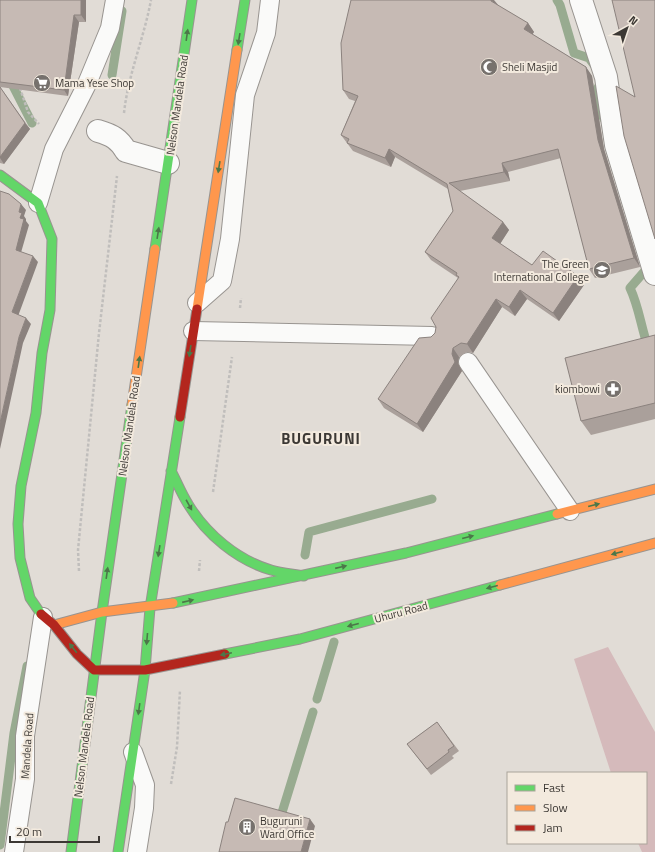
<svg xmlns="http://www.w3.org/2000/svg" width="655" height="852" font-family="'Titillium Web',sans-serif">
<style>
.green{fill:#d5babb}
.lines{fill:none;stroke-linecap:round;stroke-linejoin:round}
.stream{stroke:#98ab90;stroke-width:9}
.lane-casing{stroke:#989490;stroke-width:20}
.street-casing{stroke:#989490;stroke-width:24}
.fast-casing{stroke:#989490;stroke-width:11}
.slow-casing{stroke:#989490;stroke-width:11}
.jam-casing{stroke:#989490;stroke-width:11}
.path{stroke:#c0bebc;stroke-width:2.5;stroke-dasharray:3 2;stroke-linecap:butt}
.lane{stroke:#fafaf9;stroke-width:18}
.street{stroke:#fafaf9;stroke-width:22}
.fast{stroke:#63d668;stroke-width:9}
.slow{stroke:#ff974d;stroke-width:9}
.jam{stroke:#b3261e;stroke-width:9}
.wall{fill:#aaa09b}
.shaded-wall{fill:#8b827e}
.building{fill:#c6bab4;stroke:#8b827e}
.oneway{fill:#4c7749}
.labels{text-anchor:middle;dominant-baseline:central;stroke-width:4;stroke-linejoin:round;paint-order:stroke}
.poi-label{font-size:11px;fill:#3c3834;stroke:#f3eade;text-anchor:start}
.street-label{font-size:11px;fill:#3c3834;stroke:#f3eade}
.district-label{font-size:15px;font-weight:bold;letter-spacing:1px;fill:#3c3834;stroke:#f3eade}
</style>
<rect width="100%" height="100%" fill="#e1dcd6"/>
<path class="green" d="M608,647L655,732V852H642L638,843H646V773H611L574,659Z"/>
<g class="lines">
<path class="stream" d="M557,0L560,5L574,53L589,58L595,66
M112,75L122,11
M11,77L12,84L32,123
M603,79L595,93L600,112L606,122
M648,347C641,327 639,307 630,288L650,265
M305,555L309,532L432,499
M317,699L334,642
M280,819L313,712
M0,845L14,733L27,666"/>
<defs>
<path id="lane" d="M38,203L54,149L86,86L110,28L115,0
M197,303L222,281L230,239L245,95L266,33L270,0
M193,331L432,336
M468,362L570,511
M133,752L145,785L144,808L137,852
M14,852L25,779V736L43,617"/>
<path id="street" d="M581,0L606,77L616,145L655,274
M98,131C112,135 119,139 126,151L168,163"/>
<path id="fast" d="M237,50L245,0
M0,175L38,203L52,239L50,310L42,353L36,413L21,486L18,524L20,558L30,598L41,614
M155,249L192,0
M171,471C177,482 181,493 188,504C206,534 237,560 271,570C281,573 293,574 304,576
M173,603L406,553L557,514
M225,654L300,639L500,585
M71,852L102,612L132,405
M118,852L145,670L150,608L180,417"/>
<path id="slow" d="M197,309L237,50
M132,405L155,249
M557,514L655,489
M500,585L655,543
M54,625L102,612L173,603"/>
<path id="jam" d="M180,417L197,309
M41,614L54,625L77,654L94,670H145L225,654"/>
</defs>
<use href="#lane" class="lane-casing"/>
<use href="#street" class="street-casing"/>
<use href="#fast" class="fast-casing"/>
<use href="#slow" class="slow-casing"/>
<use href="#jam" class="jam-casing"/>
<path class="path" d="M20,88L28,112L39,124
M124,113C128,75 144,38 151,0
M240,308L241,298
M213,492L232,357
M79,571L78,550L99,333L117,176
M199,571L200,560
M171,784L177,747L180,690"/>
<use href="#lane" class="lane"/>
<use href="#street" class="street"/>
<use href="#fast" class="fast"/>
<use href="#slow" class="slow"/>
<use href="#jam" class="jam"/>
</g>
<path class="wall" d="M0,0H86V22H79L68,96L0,87Z
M498,6L528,23L534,32L532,34L586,67L592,76L604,149L640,267L595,278L589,269L561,158L508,172L510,181L460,191L503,222L509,230L500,244L532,265L584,285L559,321L527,299L515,316L502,307L473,353L467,352L459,357L458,363L462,371L423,432L384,408L378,399L431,337L435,333L458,278L431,260L425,252L453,211L448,189L395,157L391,167L353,151L341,135L355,101L349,99L343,90Z
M0,87L30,129L4,164L0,163Z
M655,335V419L591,435L581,421Z
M437,722L459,751L452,756L454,758L431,775L407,744Z"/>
<path class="shaded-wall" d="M81,0H86V22L81,15Z
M491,0H494L499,6L491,1Z
M74,15L79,22L68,96L64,90Z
M528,23L534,32L530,38L524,29Z
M586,67L592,76L604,149L640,267L634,258L598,140Z
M25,123L30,129L4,164L0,158V157Z
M389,149L395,157L391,167L385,158Z
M502,163L508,172L510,181L504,172Z
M21,204L26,210L24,216L26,219V221L29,225L20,256L16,250L20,218L19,212Z
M503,222L509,230L498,247L492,238Z
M33,256L38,262L17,319L12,312Z
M578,276L584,285L559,321L553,313Z
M520,290L527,299L515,316L509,307Z
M496,299L502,307L473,353L467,344Z
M26,318L31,324L23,343L0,449V423L19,337Z
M453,348L459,357L458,363L462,371L423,432L417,424L452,354Z
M310,819L315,826L308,852H301Z"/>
<path class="building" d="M0,0H81V15H74L64,90L0,82Z
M351,0H491V1L528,23L524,29L586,67L598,140L634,258L589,269L558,149L502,163L504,172L449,183L503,222L492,238L532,265L543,251L578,276L553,313L520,290L509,307L496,299L467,344L461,343L453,348L452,354L455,362L417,424L378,399L419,338L431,337L435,333L436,327L431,318L459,277L456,275L457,273L425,252L453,211L447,184L389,149L385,158L347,143L349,139L341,135L358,96L343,90L341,43Z
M612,0H655V239L624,136L616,86L635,97Z
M0,87L25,123L0,157Z
M0,191L9,194L21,204L19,212L22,213L20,218L24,219L16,250L33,256L12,312L26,318L19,337L0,423Z
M655,335V403L581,421L565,358Z
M437,722L454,746L448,750L449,752L427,769L407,744Z
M235,798L310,819L301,852H219L226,822H228Z"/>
<defs><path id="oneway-solid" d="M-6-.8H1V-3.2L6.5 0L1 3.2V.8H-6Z"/></defs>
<g class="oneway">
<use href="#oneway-solid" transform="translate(187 35) rotate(-82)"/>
<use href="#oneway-solid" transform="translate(239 39) rotate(99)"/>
<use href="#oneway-solid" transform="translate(219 167) rotate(99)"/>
<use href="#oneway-solid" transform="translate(158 233) rotate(-81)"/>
<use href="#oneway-solid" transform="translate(190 351) rotate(99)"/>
<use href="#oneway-solid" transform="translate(139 362) rotate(-82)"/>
<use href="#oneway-solid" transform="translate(189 505) rotate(61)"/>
<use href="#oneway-solid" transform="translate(594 505) rotate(-14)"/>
<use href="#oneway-solid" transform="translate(468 537) rotate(-14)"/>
<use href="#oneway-solid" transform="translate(159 551) rotate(99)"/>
<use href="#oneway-solid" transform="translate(617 553) rotate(165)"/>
<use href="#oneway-solid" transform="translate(341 567) rotate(-13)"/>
<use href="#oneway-solid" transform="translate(107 573) rotate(-82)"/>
<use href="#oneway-solid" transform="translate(492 587) rotate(165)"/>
<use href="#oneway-solid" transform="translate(188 601) rotate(-13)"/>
<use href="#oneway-solid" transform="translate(353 625) rotate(165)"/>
<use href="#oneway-solid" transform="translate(147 639) rotate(95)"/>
<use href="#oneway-solid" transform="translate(73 648) rotate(-129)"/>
<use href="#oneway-solid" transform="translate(226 654) rotate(168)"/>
<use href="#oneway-solid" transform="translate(139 709) rotate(98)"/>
</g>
<defs>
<symbol id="mosque-disc" viewBox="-11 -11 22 22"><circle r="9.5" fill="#76716d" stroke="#f3eade"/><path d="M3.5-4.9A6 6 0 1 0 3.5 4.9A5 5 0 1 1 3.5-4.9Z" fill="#fff"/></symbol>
<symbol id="supermarket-disc" viewBox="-11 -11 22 22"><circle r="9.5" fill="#76716d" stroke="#f3eade"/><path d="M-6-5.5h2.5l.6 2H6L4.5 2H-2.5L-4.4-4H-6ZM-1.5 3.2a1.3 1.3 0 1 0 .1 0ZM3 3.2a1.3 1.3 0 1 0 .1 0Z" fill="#fff"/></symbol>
<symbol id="university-disc" viewBox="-11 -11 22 22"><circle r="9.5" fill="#76716d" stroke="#f3eade"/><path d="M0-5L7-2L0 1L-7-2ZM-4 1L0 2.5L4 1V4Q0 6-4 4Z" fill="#fff"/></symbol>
<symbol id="pharmacy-disc" viewBox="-11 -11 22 22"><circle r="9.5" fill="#76716d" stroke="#f3eade"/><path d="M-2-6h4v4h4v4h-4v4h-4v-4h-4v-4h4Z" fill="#fff"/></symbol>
<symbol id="building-disc" viewBox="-11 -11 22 22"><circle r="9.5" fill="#76716d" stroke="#f3eade"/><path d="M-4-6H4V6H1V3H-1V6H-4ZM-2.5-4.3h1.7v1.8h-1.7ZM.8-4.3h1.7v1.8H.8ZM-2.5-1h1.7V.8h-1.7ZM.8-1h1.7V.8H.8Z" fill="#fff"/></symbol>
</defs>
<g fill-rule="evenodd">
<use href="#mosque-disc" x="479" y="57" width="20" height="20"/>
<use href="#supermarket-disc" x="32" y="73" width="20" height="20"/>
<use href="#university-disc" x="592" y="260" width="20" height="20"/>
<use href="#pharmacy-disc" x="603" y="379" width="20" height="20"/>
<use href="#building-disc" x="237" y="817" width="20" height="20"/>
</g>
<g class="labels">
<g class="poi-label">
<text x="502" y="67">Sheli Masjid</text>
<text x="55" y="83">Mama Yese Shop</text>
<text x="589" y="264" text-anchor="end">The Green<tspan x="589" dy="13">International College</tspan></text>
<text x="600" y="389" text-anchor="end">kiombowi</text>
<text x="260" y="821">Buguruni<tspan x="260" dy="13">Ward Office</tspan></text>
</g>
<g class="street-label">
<text transform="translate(177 105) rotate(-82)">Nelson Mandela Road</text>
<text transform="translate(129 426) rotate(-82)">Nelson Mandela Road</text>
<text transform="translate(401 612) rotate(-15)">Uhuru Road</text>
<text transform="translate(27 746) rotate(-86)">Mandela Road</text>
<text transform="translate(84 747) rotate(-83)">Nelson Mandela Road</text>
</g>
<g class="district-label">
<text x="321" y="438">BUGURUNI</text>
</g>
</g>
<rect x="507" y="772" width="140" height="72" fill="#f3eade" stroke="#aaa39a"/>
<rect x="515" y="785" width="20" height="6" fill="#63d668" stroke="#aaa39a"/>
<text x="543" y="792" font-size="12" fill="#3c3834">Fast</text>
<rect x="515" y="805" width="20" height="6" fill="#ff974d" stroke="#aaa39a"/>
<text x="543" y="812" font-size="12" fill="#3c3834">Slow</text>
<rect x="515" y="825" width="20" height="6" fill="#b3261e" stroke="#aaa39a"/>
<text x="543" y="832" font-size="12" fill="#3c3834">Jam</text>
<g transform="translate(627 28) rotate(40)" stroke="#f3eade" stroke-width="3" paint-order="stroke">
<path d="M0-3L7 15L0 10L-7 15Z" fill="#3c3834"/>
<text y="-6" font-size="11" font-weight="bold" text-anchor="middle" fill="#3c3834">N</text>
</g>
<path d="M10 836v6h89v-6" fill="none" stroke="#3c3834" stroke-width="2"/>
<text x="16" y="836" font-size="12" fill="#3c3834" stroke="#f3eade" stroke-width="3" paint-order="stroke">20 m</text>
</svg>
